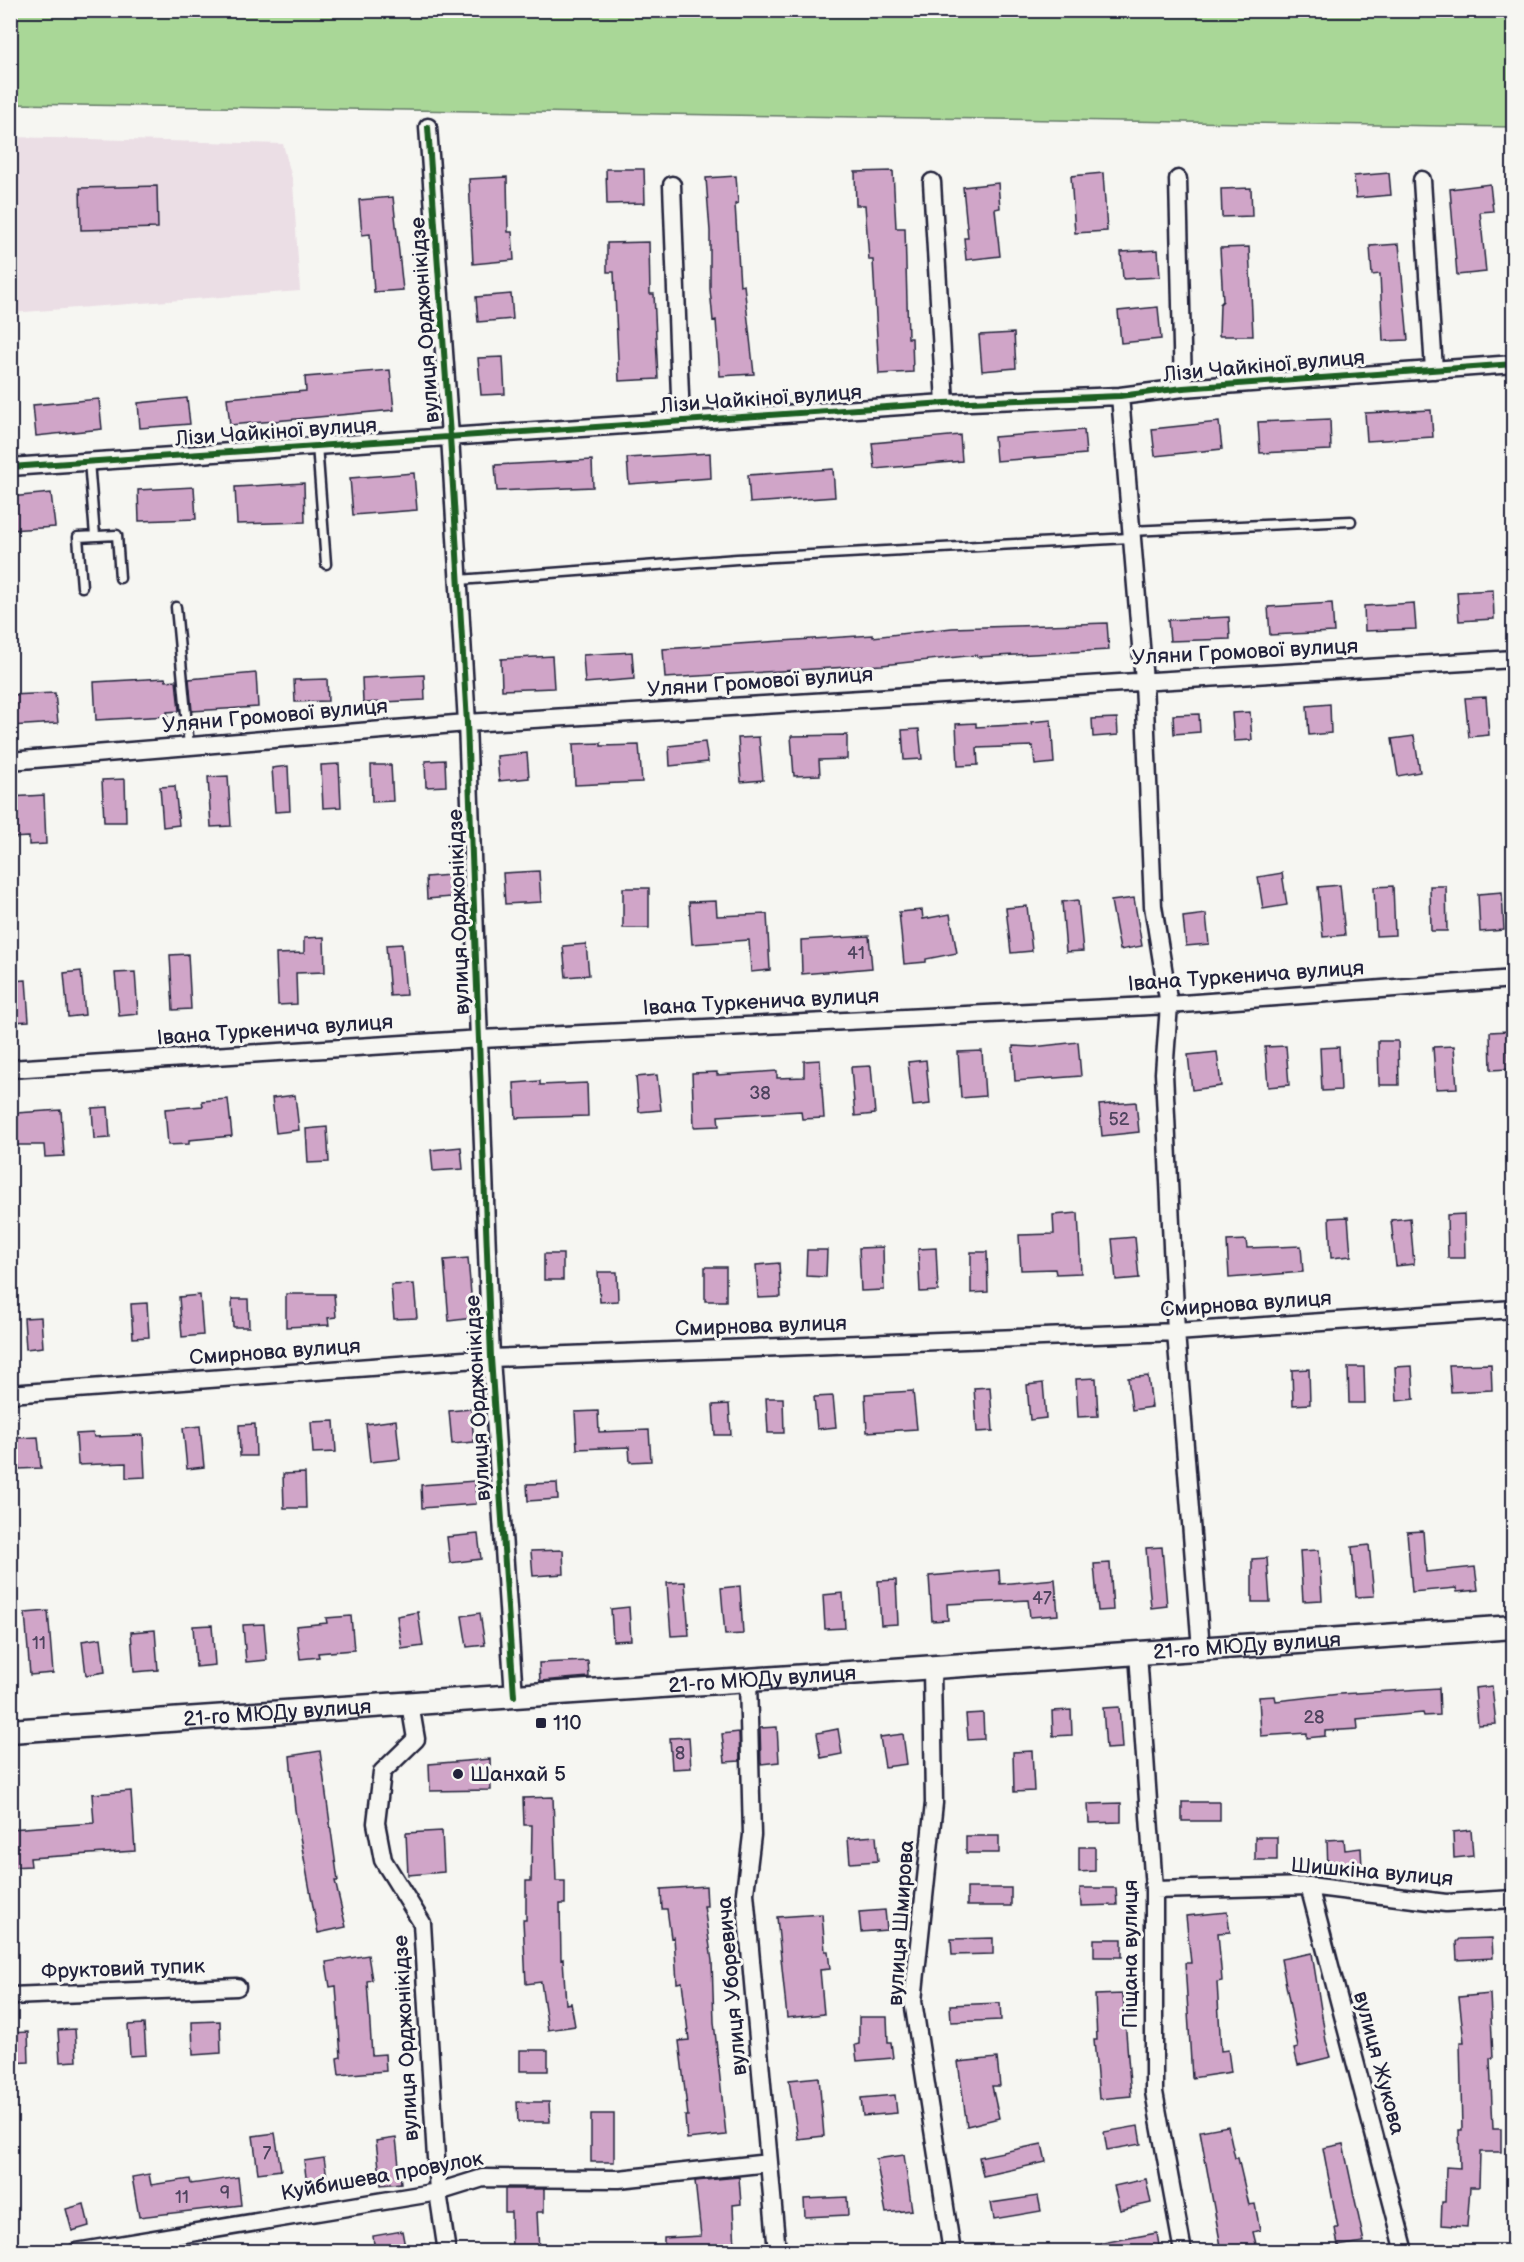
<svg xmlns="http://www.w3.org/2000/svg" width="1524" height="2262" font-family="'Balsamiq Sans',sans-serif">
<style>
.built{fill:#ebdee5}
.green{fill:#a9d797;stroke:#667c69;stroke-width:1.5}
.building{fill:#d0a5c8;stroke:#22223b;stroke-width:1.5}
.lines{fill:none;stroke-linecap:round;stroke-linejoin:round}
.lane-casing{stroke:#22223b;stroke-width:13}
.street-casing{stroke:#22223b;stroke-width:21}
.secondary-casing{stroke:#22223b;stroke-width:27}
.lane{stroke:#f6f6f2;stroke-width:8}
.street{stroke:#f6f6f2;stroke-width:16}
.secondary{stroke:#f6f6f2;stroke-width:22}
.cycleway-casing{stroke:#f6f6f2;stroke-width:10}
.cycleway{stroke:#1b5e20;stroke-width:6}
.poi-dot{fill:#22223b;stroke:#f6f6f2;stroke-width:2}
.labels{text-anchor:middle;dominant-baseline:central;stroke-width:6;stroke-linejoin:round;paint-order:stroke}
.number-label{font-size:18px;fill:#4e435e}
.street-label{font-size:21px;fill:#22223b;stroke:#f6f6f2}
.poi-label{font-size:21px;fill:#22223b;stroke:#f6f6f2;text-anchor:start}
</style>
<rect width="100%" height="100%" fill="#f6f6f2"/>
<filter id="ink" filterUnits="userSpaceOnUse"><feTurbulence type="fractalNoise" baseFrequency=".0167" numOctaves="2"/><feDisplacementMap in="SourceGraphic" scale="12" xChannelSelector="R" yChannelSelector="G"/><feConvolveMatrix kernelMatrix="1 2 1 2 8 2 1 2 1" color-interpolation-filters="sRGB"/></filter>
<g filter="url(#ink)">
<path class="built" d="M11,137L283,144L293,182L300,291L11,313Z"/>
<path class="green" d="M11,10L1513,11V127L11,104Z"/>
<path class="building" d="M606,169H644L645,203L607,204Z
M893,171L896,228H905L908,338H912L913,372L879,374L873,260H869L865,205H856L855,172Z
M1103,173L1107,231L1075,233L1071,176Z
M1389,173L1391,195L1356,198L1354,176Z
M736,176L738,203L735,204L740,286L744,285L754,374L720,376L716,320L713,321L710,289V231L706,178Z
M507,177L508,232H512L514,260L473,264L469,179Z
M998,183L1000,208L995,209L1000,256L966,260L964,238H968L963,187Z
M1490,184L1493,211L1480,212L1486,272L1457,275L1450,189Z
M157,186L158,228L81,230L80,188Z
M1251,188L1252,216L1222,217L1221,189Z
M393,197L403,290L374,292L370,234L362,235L359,200Z
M649,242L650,294H654L658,379L619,381L614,272H607V243Z
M1399,244L1408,340L1383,341L1380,274L1372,275L1370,246Z
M1249,247L1253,336H1219L1220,304L1223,301L1220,248Z
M1158,250L1160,277L1123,279L1121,252Z
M511,294L513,319L478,322L476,297Z
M1158,307L1161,339L1121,343L1118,311Z
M1014,333L1016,368L982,371L979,335Z
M503,357L505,394L481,395L478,358Z
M390,370L394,410L230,425L227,398L306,391L305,377Z
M187,398L190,424L140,428L138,403Z
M99,399L102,429L36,436L33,405Z
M1431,410L1433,437L1367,441L1365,413Z
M1330,419L1331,450L1260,453L1258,422Z
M1219,422L1222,449L1155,456L1152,429Z
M1084,430L1086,454L996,461L994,437Z
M960,435L962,461L875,469L872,443Z
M710,453L711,478L629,484L627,458Z
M592,460L593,487L497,491L495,465Z
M833,469L835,497L750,503L748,475Z
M414,473L417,510L353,515L350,478Z
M304,483L305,522L237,524L235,487Z
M194,487L196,519L139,521L138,490Z
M51,493L55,527L10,530V497Z
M1493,590L1494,619L1459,621L1457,592Z
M1332,603L1334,632L1270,635L1268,607Z
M1414,603L1416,629L1365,631L1364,606Z
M1229,617L1230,639L1170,641L1168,620Z
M1107,623L1109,650L977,657L976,655L882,665L665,678L663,649L873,635V637L952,628Z
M632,652L634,679L585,683L583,655Z
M552,656L554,688L502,690L501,659Z
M256,673L258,707L192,711L189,679Z
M424,675L425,700L363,703L362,678Z
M165,678L166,681L176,680L179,711L167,712L168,716L96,720L94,682Z
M327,679L328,701L295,702L294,680Z
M55,693L58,723L10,726V695Z
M1486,697L1489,735L1469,737L1465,698Z
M1330,704L1331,733L1309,735L1307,706Z
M1250,712L1252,740L1234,741L1232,713Z
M1199,714L1200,732L1174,734L1173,715Z
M1117,718L1118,735L1093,737L1092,719Z
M1051,720L1054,763L1035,765L1033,746L977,748L978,765L958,766L956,724L976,723V727L1032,724L1031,722Z
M919,729L922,759L904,760L902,730Z
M847,735V759L819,760L820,775L794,776L791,736Z
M1414,736L1420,772L1398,776L1392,739Z
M759,737L763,780L741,782L738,738Z
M705,742L708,762L670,766L669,746Z
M601,743V746L639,745L642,782L575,785L573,744Z
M527,753L529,778L499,781L497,756Z
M445,760L446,786L426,787L425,761Z
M339,764L341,807L323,808L321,765Z
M371,765H391L393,801L372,802Z
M288,766L290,811L275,812L272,768Z
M228,776L231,826L211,827L208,777Z
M125,779L126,822H104L102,780Z
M175,786L179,825L163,827L160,787Z
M44,795L46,844L29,845V837L10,838V797Z
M539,871L541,902L505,904L503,873Z
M1282,873L1287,905L1263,909L1258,877Z
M450,875L451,897L427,899L426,877Z
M1340,885L1345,935L1323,937L1318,887Z
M1393,886L1395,935L1376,936L1374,887Z
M1430,886H1446L1447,931H1431Z
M623,888H649V928H623Z
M1502,892L1504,930L1480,932L1478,894Z
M1134,898L1142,946L1120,950L1111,901Z
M1078,900L1083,951L1066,952L1062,902Z
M716,901L717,916L767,914L770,970L751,972L749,940L692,944L689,902Z
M1027,906L1032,951L1011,953L1006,908Z
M922,910L923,919L950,914L957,953L926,959V962L904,964L899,912Z
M1206,914L1209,944L1186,946L1183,917Z
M869,936L872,968L802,974L801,940Z
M324,937L325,972L296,973L297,1004L278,1005L276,954L304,953V938Z
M402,944L406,995L390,996L386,945Z
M586,944L589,975L566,977L563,946Z
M188,954L191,1009L173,1010L170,955Z
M81,971L85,1015L68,1017L64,973Z
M135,972L138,1014L119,1016L115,973Z
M26,980L29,1021L12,1022L10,981Z
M1508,1031L1509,1069L1491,1070L1490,1032Z
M1378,1041H1398L1399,1085H1379Z
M1078,1042L1081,1076L1015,1081L1013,1046L1033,1047Z
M1286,1046L1289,1085L1268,1087L1265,1047Z
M1454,1046L1457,1088L1436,1089L1433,1047Z
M1339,1047L1341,1090L1322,1091L1320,1048Z
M982,1051L985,1096L961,1098L958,1052Z
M1217,1052L1221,1086L1192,1090L1188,1055Z
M820,1060L824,1118L802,1119L801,1111L718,1116L719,1126L694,1127L692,1073L717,1072V1075L777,1071V1078L804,1077V1061Z
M926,1060L930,1104L913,1106L908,1062Z
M871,1066L875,1114L855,1116L851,1067Z
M657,1075L661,1110L639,1112L636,1077Z
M540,1081V1085L587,1083L588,1116L516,1118L514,1083Z
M295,1095L299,1130L276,1133L272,1098Z
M228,1099L232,1136L189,1140V1144L168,1145L165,1109L203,1106L202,1101Z
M1136,1102L1139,1132L1102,1136L1099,1105Z
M108,1107L110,1138L94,1139L92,1108Z
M61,1110L64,1156L45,1157L44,1145H16V1113Z
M327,1127L329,1162L308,1163L306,1129Z
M461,1147L463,1169L433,1171L431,1150Z
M1078,1213L1081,1273L1056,1274L1055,1269L1021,1270L1019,1235L1054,1234L1053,1215Z
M1464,1214L1465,1258H1448L1447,1215Z
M1348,1217L1351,1256L1331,1258L1329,1218Z
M1410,1218L1414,1264L1396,1266L1391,1220Z
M1135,1237L1139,1278L1116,1280L1112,1239Z
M1246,1240L1247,1248L1301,1246L1303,1272L1229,1278L1227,1241Z
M883,1247L884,1290L861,1291L859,1248Z
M936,1248L938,1291L920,1292L918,1249Z
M807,1250H827L826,1277L806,1276Z
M971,1252H987L988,1292L971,1293Z
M544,1254H563V1280H544Z
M468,1258L473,1318L449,1321L444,1260Z
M779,1263L781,1297L758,1298L756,1265Z
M705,1267H726V1301H705Z
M598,1272H617L618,1301L600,1302Z
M414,1284L417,1318L394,1319L391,1285Z
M286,1294H334L336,1317L328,1318L329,1325L286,1327Z
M200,1295L203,1335L182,1337L179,1297Z
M232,1299H248L249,1327H233Z
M147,1303L149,1337L133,1338L131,1304Z
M41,1317L43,1347L26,1349L24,1318Z
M1491,1364L1492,1390L1451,1392L1449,1365Z
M1412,1366L1414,1399L1397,1401L1395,1367Z
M1348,1367H1364L1365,1403H1349Z
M1309,1369L1310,1404L1293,1405L1292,1370Z
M1148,1376L1152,1407L1132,1410L1128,1378Z
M1096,1378L1098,1416L1078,1417L1076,1379Z
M1043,1383L1046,1418L1030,1420L1027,1385Z
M990,1387L993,1431L977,1432L974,1388Z
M913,1391L917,1429L867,1432L865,1394Z
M833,1396L836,1427L817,1429L814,1397Z
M766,1398H783L784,1433H768Z
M729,1404L731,1435H715L713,1405Z
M471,1409L474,1442L452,1444L449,1411Z
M598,1411L599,1432L649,1430L651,1461L630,1462L629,1447L577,1449L575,1412Z
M396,1420L400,1459L370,1462L366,1424Z
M334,1421L336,1452L313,1453L311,1422Z
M255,1424L256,1456H240L239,1425Z
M200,1426L204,1467L187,1469L183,1428Z
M93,1433L94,1437L143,1435L145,1477L126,1478V1463L78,1465L76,1434Z
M38,1437L41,1468L19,1469L16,1438Z
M305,1473L306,1508H284L283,1474Z
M475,1481L476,1504L422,1508L421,1485Z
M557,1483L558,1499L528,1501L527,1484Z
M1423,1531L1426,1572L1475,1567L1478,1590L1457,1592L1456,1588L1412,1592L1407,1532Z
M478,1534L481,1559L450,1563L447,1537Z
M1369,1545L1374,1596L1356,1597L1352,1547Z
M1162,1547L1167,1606L1151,1608L1146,1548Z
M563,1550L564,1574L533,1576L531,1551Z
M1319,1550L1322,1600L1303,1601L1300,1551Z
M1267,1558L1270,1602H1252V1559Z
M1110,1563L1113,1610L1098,1611L1094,1564Z
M999,1570L1000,1584L1055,1579L1058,1615L1030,1617L1028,1600L947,1604L948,1620L932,1621L929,1576Z
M896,1580L898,1624L881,1625L878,1581Z
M685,1582L689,1635L671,1636L667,1583Z
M740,1586L743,1634L725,1635L721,1588Z
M843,1593L845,1628L825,1629L823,1595Z
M629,1607L631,1640L613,1641L611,1609Z
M48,1611L53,1673L30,1675L25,1613Z
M418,1612L423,1646L402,1649L397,1616Z
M480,1613L485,1645L467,1647L462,1616Z
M351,1616L354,1650L318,1653L319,1657L300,1659L296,1626L327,1623L326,1618Z
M264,1624L267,1660L246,1662L243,1625Z
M212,1625L215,1665L196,1667L193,1626Z
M155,1630L158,1670L134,1672L131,1632Z
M101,1638L105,1672L86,1675L82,1641Z
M588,1661L589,1677L540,1681L539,1663Z
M1492,1686L1496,1724L1478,1725L1475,1688Z
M1439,1688L1440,1715L1424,1716L1423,1713L1357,1719L1358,1729L1325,1731V1736L1307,1738V1733L1261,1736L1259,1697L1275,1696L1276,1701L1340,1694Z
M1119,1707L1122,1748L1106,1749L1103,1708Z
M1071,1710L1072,1735L1053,1736L1052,1711Z
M983,1713L984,1739L968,1740L966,1714Z
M777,1727L779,1762L761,1764L760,1728Z
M838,1729L842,1754L821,1758L817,1733Z
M739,1732L740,1761L725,1762L722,1734Z
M903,1734L907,1764L885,1767L880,1737Z
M689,1737L691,1768L672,1769L670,1738Z
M320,1751L338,1881H335L346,1927L318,1933L295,1810L290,1756Z
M1032,1751L1034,1791L1014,1792L1013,1752Z
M490,1759L491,1790L430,1791L429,1764Z
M131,1791L135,1851L30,1858L31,1866L10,1867V1829L94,1823L92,1794Z
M553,1797L556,1881H565V1904H560L561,1960L563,1959L566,2004L571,2003L575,2026L548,2030L541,1982L526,1984L523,1920H526V1881H531L532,1825H524L523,1798Z
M1182,1802H1220V1821H1182Z
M1121,1803V1822L1089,1823L1088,1804Z
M1471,1830L1473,1856L1454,1858L1453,1832Z
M442,1831L444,1872L408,1875L406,1833Z
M876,1836L878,1861L850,1863L848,1838Z
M966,1836H999V1853H966Z
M1255,1837H1277V1860H1255Z
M1344,1839L1345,1850L1361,1848L1362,1868L1328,1871L1327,1840Z
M1079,1847H1095V1871L1079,1872Z
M706,1886L707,1906H704L712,1961L714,2022L726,2135L687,2139L685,2116H688L679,2041L689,2040L682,1982L677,1983L674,1937L671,1938L667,1909H662L661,1889Z
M967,1888H1011V1906H967Z
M1080,1888H1116L1117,1905L1081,1906Z
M885,1910L887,1930L861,1932L859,1912Z
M1227,1912L1230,1932L1218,1933L1222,1981L1217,1982L1221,2051L1228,2050L1231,2072L1192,2078L1185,1963H1191L1186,1916Z
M822,1914L825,1951H828L830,1969L820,1970L824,2014L787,2018L777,1917Z
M993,1938V1954L952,1955L951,1939Z
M1492,1938L1493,1958L1457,1960L1456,1942L1459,1939Z
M1094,1939H1122V1957H1094Z
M1312,1953L1326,2041L1331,2057L1298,2065L1294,2049L1298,2048L1281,1959Z
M368,1955L372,1980L367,1981L372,2055L385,2054L386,2071L339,2075L337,2058L341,2057L336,1986L330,1987L326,1962Z
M1123,1994L1131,2096L1099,2099L1094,2040H1097L1095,1995Z
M1490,1994L1493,2058H1490L1493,2129H1501V2152H1480L1479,2187H1470L1467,2227L1441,2225L1442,2202H1445L1446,2167L1460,2168L1459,2130H1462L1460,2042H1464L1459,1997Z
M1000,2003L1001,2020L951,2022L950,2005Z
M859,2017H887L888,2042H891L893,2058L857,2061L855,2045L859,2044Z
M220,2021L221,2053L193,2055L192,2022Z
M144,2024L146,2055L130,2056L128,2025Z
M75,2029L77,2061L60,2062L58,2030Z
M28,2032L29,2062L10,2063V2033Z
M520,2050H548V2071H520Z
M997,2058L1000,2086H992L999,2118L967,2126L958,2062Z
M819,2077L824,2136L798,2139L789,2080Z
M895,2095L897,2113L863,2116L861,2098Z
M517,2102H549L550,2122H518Z
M591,2114H614V2162H591Z
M1138,2126L1141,2144L1107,2150L1104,2132Z
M1228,2126L1235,2158H1238L1249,2205L1255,2204L1260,2230L1253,2232L1258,2252H1222L1200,2131Z
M275,2133L281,2170L258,2173L253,2136Z
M396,2138L401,2183L381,2185L376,2141Z
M1042,2144L1046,2162L983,2176L979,2157Z
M1343,2144L1364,2242L1338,2246L1335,2228H1338L1323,2148Z
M904,2155L912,2210L886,2213L876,2159Z
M324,2158L329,2190L308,2193L304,2161Z
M149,2174L151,2185L190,2179L191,2184L238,2177L241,2205L139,2217L132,2177Z
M739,2177L741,2204L733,2205L735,2250L664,2252V2238L701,2236L695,2181Z
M1146,2179L1151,2203L1120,2210L1114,2186Z
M505,2189H544V2212H537L539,2252H512L511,2212H505Z
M1038,2196L1041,2211L994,2219L991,2203Z
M847,2197L848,2215L805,2217L804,2199Z
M84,2204L89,2226L72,2231L66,2209Z
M402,2231L406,2252H375L373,2236Z
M1157,2233L1160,2252H1103L1102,2243Z"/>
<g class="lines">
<defs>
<path id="lane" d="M317,445L326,564
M89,461L95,536
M1130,531L1351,521
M459,580L737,559L1130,538
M82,587L78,537L117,535L120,578
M176,607L189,746"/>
<path id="street" d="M428,127L450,436L467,723L491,1358L514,1696
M1178,179L1183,388
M1422,180L1434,370
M932,182L945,403
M672,185L681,421
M1120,396L1144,681L1153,906L1169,1005L1164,1073L1176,1332L1201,1649
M10,467L945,403L1120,396L1183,388L1514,364
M10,761L467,723L1514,659
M10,1069L481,1039L1169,1005L1514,979
M10,1394L491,1358L1176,1332L1514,1309
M1138,1653L1154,1890V2092L1183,2252
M932,1668L934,1803L913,2001L952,2252
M748,1680L752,1835L745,1893L777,2252
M410,1704L416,1739L382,1772L376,1823L383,1860L422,1923L438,2192L447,2252
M1309,1886L1405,2252
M1154,1890L1309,1886L1446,1903L1514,1899
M10,1996L237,1987
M76,2252L438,2192L483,2178L619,2179L769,2163"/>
<g id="secondary">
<path id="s1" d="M10,1731L1514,1627"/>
</g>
</defs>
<use href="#lane" class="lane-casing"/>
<use href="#street" class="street-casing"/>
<use href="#secondary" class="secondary-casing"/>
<use href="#lane" class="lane"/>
<use href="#street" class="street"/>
<use href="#secondary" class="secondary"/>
<defs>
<path id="cycleway" d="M428,127L450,436L467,723L491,1358L514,1696
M10,467L945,403L1120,396L1183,388L1514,364"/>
</defs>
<use href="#cycleway" class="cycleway-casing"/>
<use href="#cycleway" class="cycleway"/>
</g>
</g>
<g class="poi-dot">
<rect x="535" y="1717" width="12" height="12" rx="3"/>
<circle cx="458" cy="1774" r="6"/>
</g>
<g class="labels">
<g class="number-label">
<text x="856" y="953">41</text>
<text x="760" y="1093">38</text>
<text x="1119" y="1119">52</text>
<text x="1042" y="1598">47</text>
<text x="39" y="1643">11</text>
<text x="1314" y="1717">28</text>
<text x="680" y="1753">8</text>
<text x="267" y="2153">7</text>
<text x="225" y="2193">9</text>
<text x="182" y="2197">11</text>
</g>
<g class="street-label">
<text transform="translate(425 320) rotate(-94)">вулиця Орджонікідзе</text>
<text transform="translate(1264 366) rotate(-5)">Лізи Чайкіної вулиця</text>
<text transform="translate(761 399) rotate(-4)">Лізи Чайкіної вулиця</text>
<text transform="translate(276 432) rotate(-4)">Лізи Чайкіної вулиця</text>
<text transform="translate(1245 652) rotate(-3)">Уляни Громової вулиця</text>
<text transform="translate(760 682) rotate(-4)">Уляни Громової вулиця</text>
<text transform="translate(275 716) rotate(-5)">Уляни Громової вулиця</text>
<text transform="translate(459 912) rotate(-92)">вулиця Орджонікідзе</text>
<text transform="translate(1246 976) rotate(-4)">Івана Туркенича вулиця</text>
<text transform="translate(761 1002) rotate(-3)">Івана Туркенича вулиця</text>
<text transform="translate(275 1030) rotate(-4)">Івана Туркенича вулиця</text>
<text transform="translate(1246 1304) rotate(-4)">Смирнова вулиця</text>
<text transform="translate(761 1326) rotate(-2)">Смирнова вулиця</text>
<text transform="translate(275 1352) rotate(-4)">Смирнова вулиця</text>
<text transform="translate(478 1398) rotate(-93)">вулиця Орджонікідзе</text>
<text stroke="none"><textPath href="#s1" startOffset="1240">21-го МЮДу вулиця</textPath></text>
<text stroke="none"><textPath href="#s1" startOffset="754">21-го МЮДу вулиця</textPath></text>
<text stroke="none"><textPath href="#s1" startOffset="268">21-го МЮДу вулиця</textPath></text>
<text transform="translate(1372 1872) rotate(5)">Шишкіна вулиця</text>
<text transform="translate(901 1923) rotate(-86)">вулиця Шмирова</text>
<text transform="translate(1130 1954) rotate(-90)">Піщана вулиця</text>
<text transform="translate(123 1969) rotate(-2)">Фруктовий тупик</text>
<text transform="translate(732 1986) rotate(-95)">вулиця Уборевича</text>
<text transform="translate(406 2038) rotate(-93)">вулиця Орджонікідзе</text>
<text transform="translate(1379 2063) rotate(75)">вулиця Жукова</text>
<text transform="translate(382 2176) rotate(-10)">Куйбишева провулок</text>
</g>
<g class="poi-label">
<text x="553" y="1723">110</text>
<text x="470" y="1774">Шанхай 5</text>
</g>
</g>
<rect width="1524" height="2262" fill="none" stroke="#f6f6f2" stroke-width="36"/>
<rect x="18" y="18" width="1488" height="2226" fill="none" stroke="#22223b" stroke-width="2" filter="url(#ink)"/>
</svg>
